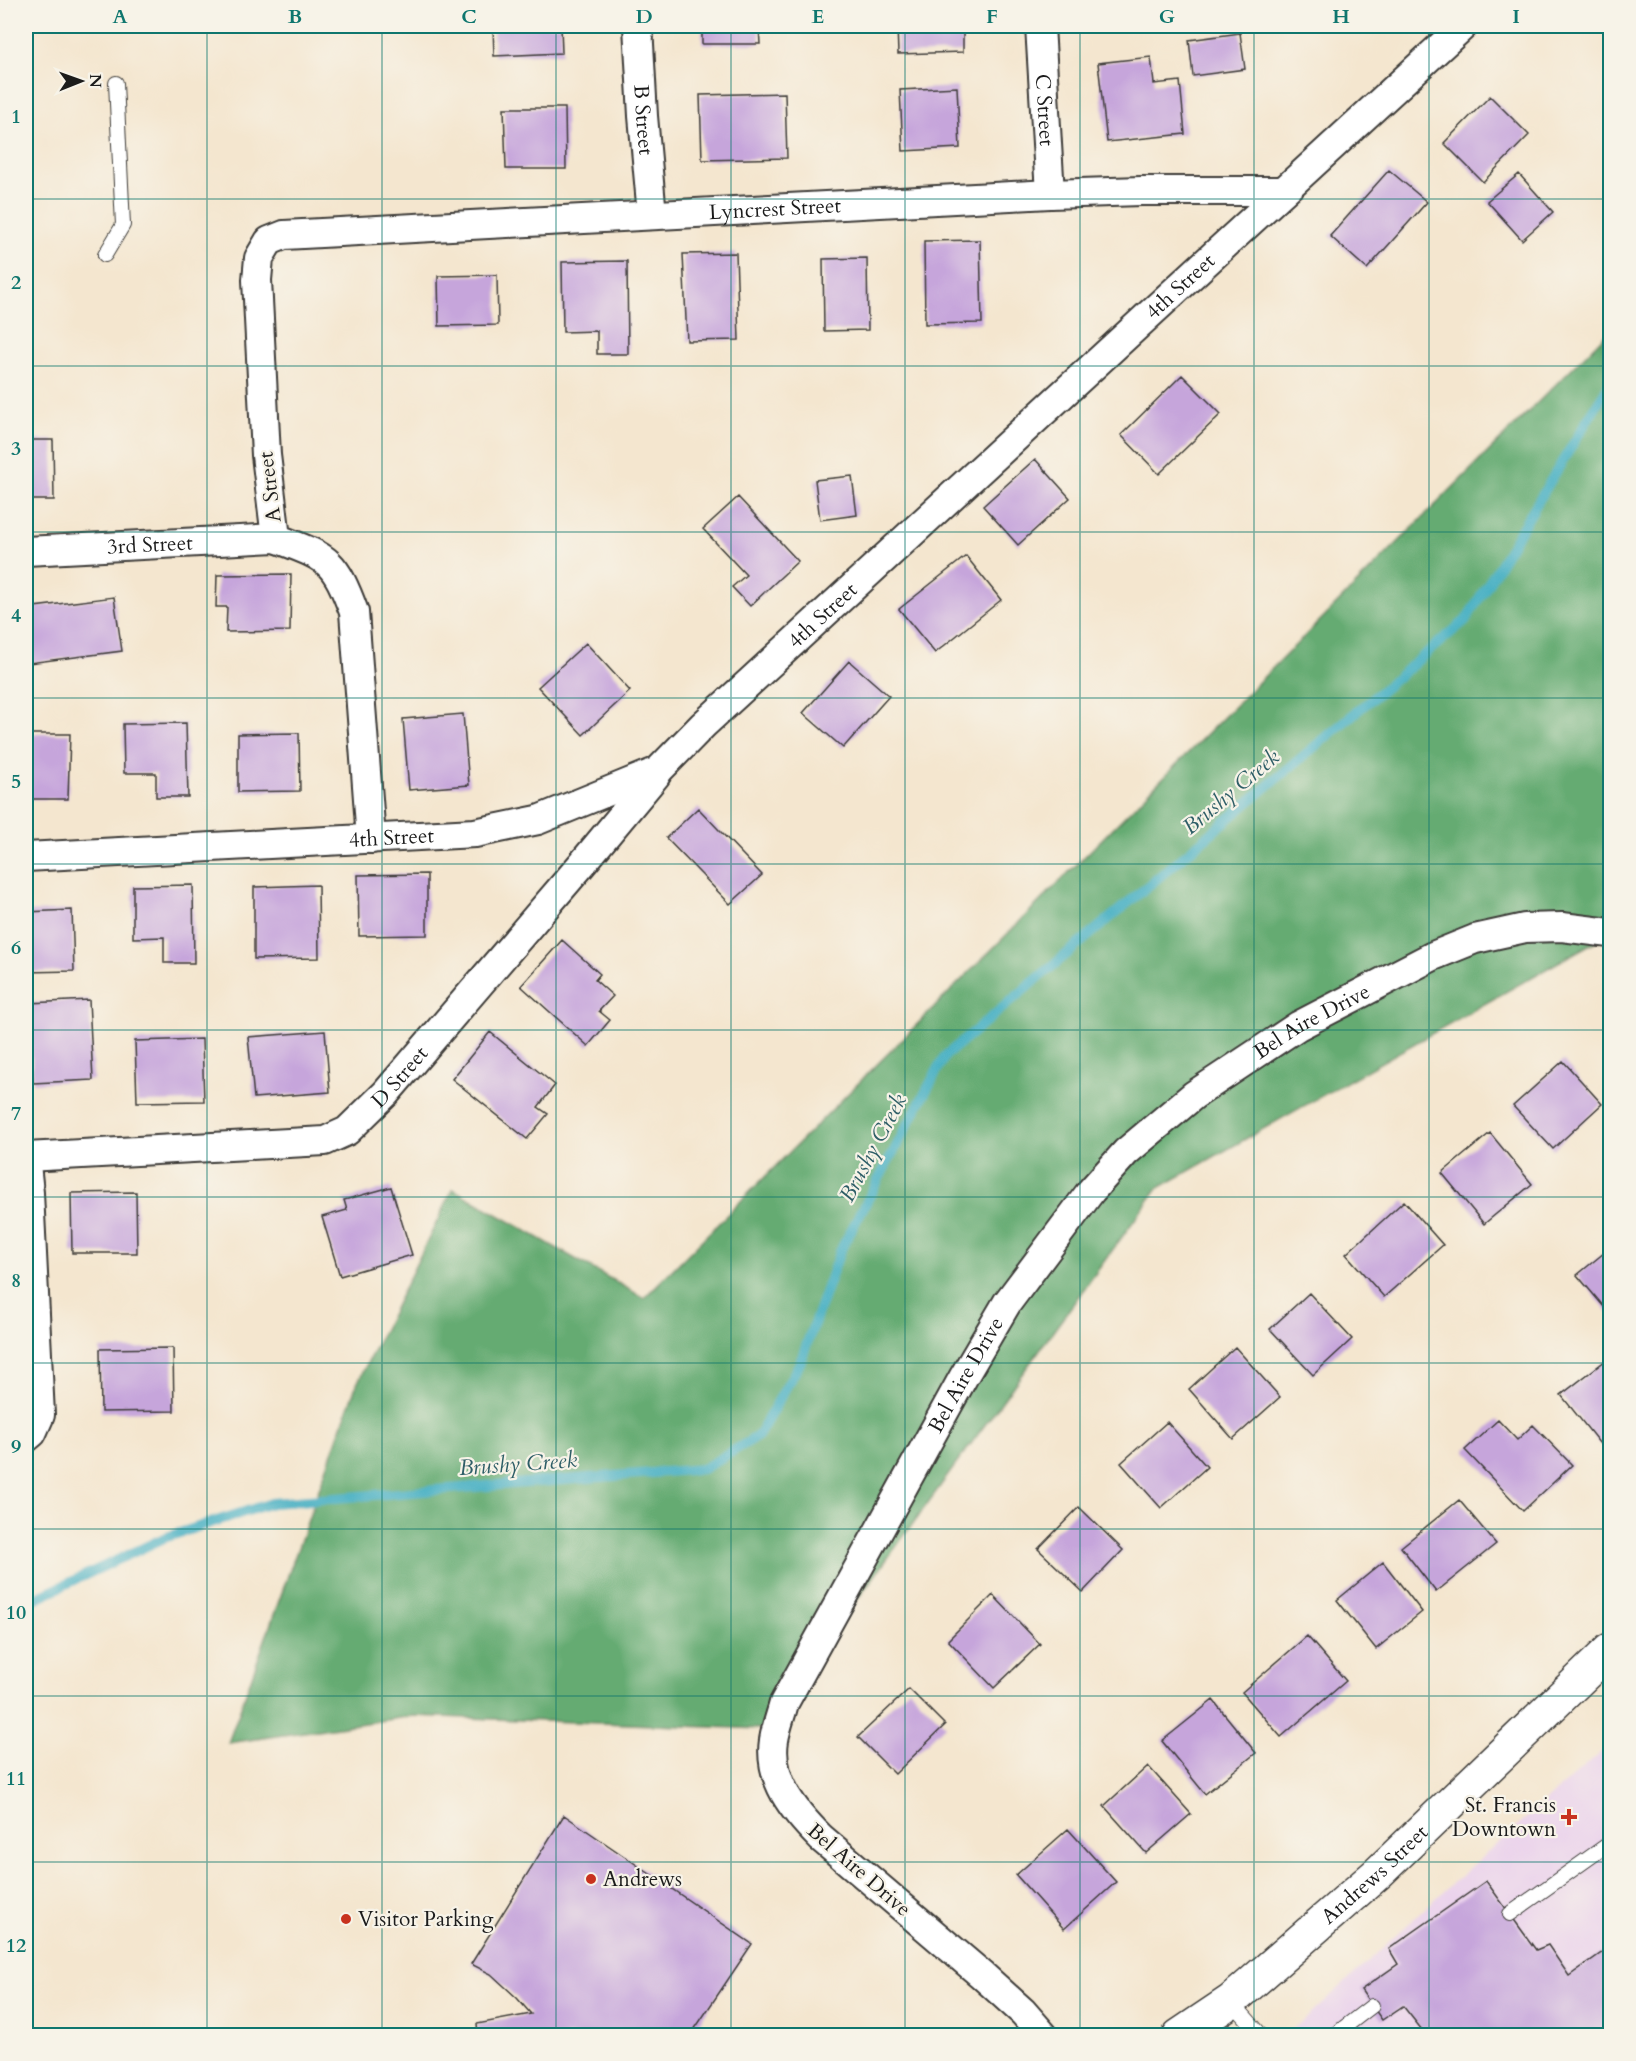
<svg xmlns="http://www.w3.org/2000/svg" width="1636" height="2061" font-family="Cardo,serif">
<style>
.built{fill:#ead1ec}
.forest{fill:#65ab72;stroke:#406447;stroke-width:1.5}
.lines{fill:none;stroke-linecap:round;stroke-linejoin:round}
.stream{stroke:#43aec2;stroke-width:10}
.building{fill:#c6a5db}
.service-casing{stroke:#3c3a37;stroke-width:16}
.minor-casing{stroke:#3c3a37;stroke-width:32}
.tertiary-casing{stroke:#3c3a37;stroke-width:36}
.service{stroke:#fff;stroke-width:14}
.minor{stroke:#fff;stroke-width:28}
.tertiary{stroke:#fff;stroke-width:33}
.grid{fill:none;stroke:#0f766e;stroke-width:1.5;stroke-opacity:0.55}
.poi-dot{fill:#c8321e;stroke:#f7f3e8;stroke-width:2}
.labels{text-anchor:middle;dominant-baseline:central;stroke-width:4.5;stroke-linejoin:round;paint-order:stroke}
.street-label{font-size:21px;fill:#1c1c1c;stroke:#f7f3e8}
.poi-label{font-size:21px;fill:#1c1c1c;stroke:#f7f3e8;text-anchor:start}
.water-label{font-size:22px;font-style:italic;fill:#2e5e67;stroke:#f7f3e8}
.neatline{fill:none;stroke:#0f766e;stroke-width:2}
.grid-label{font-size:20px;text-anchor:middle;font-weight:bold;fill:#0f766e}
</style>
<rect width="100%" height="100%" fill="#f7f3e8"/>
<filter id="ink" filterUnits="userSpaceOnUse"><feTurbulence type="fractalNoise" baseFrequency=".0167" numOctaves="2"/><feDisplacementMap in="SourceGraphic" scale="12" xChannelSelector="R" yChannelSelector="G"/><feConvolveMatrix kernelMatrix="1 2 1 2 8 2 1 2 1" color-interpolation-filters="sRGB"/></filter>
<filter id="wash" filterUnits="userSpaceOnUse"><feTurbulence type="fractalNoise" baseFrequency=".008" numOctaves="4" result="noise"/><feDisplacementMap in="SourceGraphic" scale="24" xChannelSelector="R" yChannelSelector="G"/><feGaussianBlur stdDeviation="1.35" result="paint"/><feColorMatrix in="noise" values="0 0 0 0 0 0 0 0 0 0 0 0 0 0 0 0 0 1.4 0 .05"/><feComposite in="paint" operator="in"/></filter>
<g filter="url(#wash)">
<rect width="100%" height="100%" fill="#f4e6cf"/>
<path class="built" d="M1610,1744V2035L1284,2036L1309,2016L1445,1890Z"/>
<path class="forest" d="M1610,330V933L1157,1189L763,1729L413,1716L228,1743L356,1386L453,1189L644,1298Z"/>
<g class="lines">
<path class="stream" d="M26,1603L164,1538L272,1503L703,1469L758,1436L800,1363L840,1251L945,1056L1466,620L1610,383"/>
</g>
<g id="blocks">
<path class="building" d="M493,26H561L562,53L494,56Z
M702,26H759L760,44H702Z
M897,26H963V52L898,54Z
M1240,33L1245,69L1193,76L1189,40Z
M1151,57L1154,84L1180,81L1185,134L1107,142L1098,63Z
M957,87L960,148L903,151L900,90Z
M785,93L787,158L702,160L700,95Z
M1490,96L1529,135L1483,182L1444,143Z
M504,108H565L566,169H506Z
M1389,170L1427,202L1367,269L1330,236Z
M1519,174L1553,212L1522,240L1487,201Z
M980,240L982,323L925,324L924,241Z
M736,253L739,340L687,341L683,254Z
M867,258L868,330L824,331L823,259Z
M627,261L628,354H597V331L563,332L562,262Z
M497,275L498,325L439,326L438,276Z
M1182,375L1221,414L1159,474L1121,435Z
M26,440H53L54,500H26Z
M1035,459L1070,498L1018,545L983,506Z
M852,476L857,515L820,520L815,480Z
M738,497L798,561L750,606L732,587L746,575L703,529Z
M966,556L1001,600L935,653L899,609Z
M291,574L290,631L226,632L227,607H216L217,575Z
M114,597L122,651L29,663L26,639V608Z
M586,643L630,691L583,735L538,687Z
M849,661L889,696L843,748L803,713Z
M463,714L469,785L409,790L403,719Z
M186,723L188,797H156V773H124L123,724Z
M299,733L300,791L238,792V734Z
M26,734H70L68,799H26Z
M698,808L762,875L730,904L666,838Z
M427,874V935L359,936L358,875Z
M193,885L194,963H164V937L133,938V886Z
M318,885L319,958L254,959V887Z
M72,910L74,971L26,972V912Z
M562,940L600,974L595,980L613,996L599,1011L610,1020L588,1046L521,986Z
M89,1000L93,1080L33,1083L29,1003Z
M325,1031L330,1092L254,1098L248,1037Z
M490,1032L555,1085L538,1107L548,1114L527,1139L452,1079Z
M202,1039L204,1101L137,1102L135,1041Z
M1563,1061L1602,1104L1553,1149L1513,1106Z
M1490,1133L1532,1184L1484,1224L1442,1173Z
M391,1187L412,1255L340,1276L322,1217L347,1210L344,1200Z
M136,1192L137,1253H72L71,1193Z
M1404,1201L1443,1245L1384,1297L1346,1254Z
M1610,1248V1314L1577,1275Z
M1309,1293L1352,1339L1313,1375L1270,1329Z
M1235,1347L1280,1397L1233,1439L1189,1389Z
M173,1348L174,1411L101,1412L100,1349Z
M1610,1357V1436L1600,1444L1561,1395Z
M1498,1420L1517,1440L1533,1425L1572,1465L1523,1511L1465,1450Z
M1167,1422L1207,1467L1161,1508L1121,1463Z
M1459,1500L1496,1544L1436,1592L1401,1547Z
M1079,1507L1123,1550L1083,1592L1038,1549Z
M1383,1562L1422,1612L1376,1649L1337,1600Z
M993,1595L1040,1644L994,1688L948,1640Z
M1307,1636L1346,1681L1281,1737L1242,1692Z
M909,1689L945,1725L895,1774L858,1737Z
M1213,1700L1256,1753L1205,1794L1162,1741Z
M1148,1766L1191,1814L1146,1853L1104,1806Z
M564,1815L752,1944L690,2036H478L477,2024L531,2014L517,1998L491,1974L471,1964Z
M1068,1829L1116,1882L1064,1929L1016,1875Z
M1486,1881L1536,1950L1548,1945L1569,1976L1610,1947V2036H1415L1422,2030L1403,2006L1382,2020L1361,1990L1398,1964L1389,1949Z"/>
</g>
</g>
<g filter="url(#ink)">
<use href="#blocks" fill-opacity="0" stroke="#3c3a37" stroke-width="1.5"/>
<g class="lines">
<defs>
<path id="service" d="M105,255L123,225L116,83
M1510,1914L1610,1843
M1231,2001L1262,2036
M1333,2036L1372,2006"/>
<g id="minor">
<path id="s1" d="M638,26L643,116L652,215"/>
<path id="s2" d="M1040,26L1050,194"/>
<path id="s3" d="M26,551L276,538"/>
<path id="s4" d="M371,839L354,612C334,558 328,558 276,538L266,455L257,280L259,258L269,241L284,235L1050,194L1141,191H1283"/>
<path id="s5" d="M26,857L475,833L538,820L658,771L703,725L1463,26"/>
<path id="s6" d="M26,1157L325,1141L347,1131L386,1093L582,864L656,775"/>
<path d="M26,1164L29,1193L40,1415L32,1433L26,1438"/>
<path id="s7" d="M1044,2036L1023,2012L982,1975L821,1838C794,1811 768,1780 774,1740C776,1727 781,1715 784,1703L964,1376L1007,1303L1091,1191L1126,1152L1194,1095L1298,1026L1433,956L1475,939L1525,928L1562,927L1610,933"/>
</g>
<g id="tertiary">
<path id="s8" d="M1179,2036L1231,2001L1378,1873L1610,1650"/>
</g>
</defs>
<use href="#service" class="service-casing"/>
<use href="#minor" class="minor-casing"/>
<use href="#tertiary" class="tertiary-casing"/>
<use href="#service" class="service"/>
<use href="#minor" class="minor"/>
<use href="#tertiary" class="tertiary"/>
</g>
</g>
<path class="grid" d="M207,26V2036M382,26V2036M556,26V2036M731,26V2036M905,26V2036M1080,26V2036M1254,26V2036M1429,26V2036M26,199H1610M26,366H1610M26,532H1610M26,698H1610M26,864H1610M26,1030H1610M26,1197H1610M26,1363H1610M26,1529H1610M26,1696H1610M26,1862H1610"/>
<g class="poi-dot">
<path d="M1566 1808h6v6h6v6h-6v6h-6v-6h-6v-6h6z"/>
<circle cx="591" cy="1879" r="6"/>
<circle cx="346" cy="1919" r="6"/>
</g>
<g class="labels">
<g class="street-label">
<text stroke="none"><textPath href="#s2" startOffset="84">C Street</textPath></text>
<text stroke="none"><textPath href="#s1" startOffset="94">B Street</textPath></text>
<text stroke="none"><textPath href="#s4" startOffset="1150">Lyncrest Street</textPath></text>
<text stroke="none"><textPath href="#s5" startOffset="1356">4th Street</textPath></text>
<text transform="translate(270 487) rotate(-97)">A Street</text>
<text stroke="none"><textPath href="#s3" startOffset="124">3rd Street</textPath></text>
<text stroke="none"><textPath href="#s5" startOffset="870">4th Street</textPath></text>
<text stroke="none"><textPath href="#s5" startOffset="366">4th Street</textPath></text>
<text stroke="none"><textPath href="#s7" startOffset="1328">Bel Aire Drive</textPath></text>
<text stroke="none"><textPath href="#s6" startOffset="399">D Street</textPath></text>
<text stroke="none"><textPath href="#s7" startOffset="825">Bel Aire Drive</textPath></text>
<text transform="translate(859 1870) rotate(41)">Bel Aire Drive</text>
<text stroke="none"><textPath href="#s8" startOffset="254">Andrews Street</textPath></text>
</g>
<g class="poi-label">
<text x="1556" y="1805" text-anchor="end">St. Francis<tspan x="1556" dy="24">Downtown</tspan></text>
<text x="603" y="1879">Andrews</text>
<text x="358" y="1919">Visitor Parking</text>
</g>
<g class="water-label">
<text transform="translate(1231 792) rotate(-40)">Brushy Creek</text>
<text transform="translate(873 1148) rotate(-62)">Brushy Creek</text>
<text transform="translate(518 1464) rotate(-4)">Brushy Creek</text>
</g>
</g>
<rect width="1636" height="2061" fill="none" stroke="#f7f3e8" stroke-width="66"/>
<g transform="translate(81 81) rotate(89)" stroke="#f7f3e8" stroke-width="4.5" paint-order="stroke">
<path d="M0-4.5L10 22L0 15L-10 22Z" fill="#1c1c1c"/>
<text y="-9" font-size="16" font-weight="bold" text-anchor="middle" fill="#1c1c1c">N</text>
</g>
<rect x="33" y="33" width="1570" height="1995" class="neatline"/>
<g class="grid-label">
<text x="120" y="23">A</text>
<text x="295" y="23">B</text>
<text x="469" y="23">C</text>
<text x="644" y="23">D</text>
<text x="818" y="23">E</text>
<text x="992" y="23">F</text>
<text x="1167" y="23">G</text>
<text x="1341" y="23">H</text>
<text x="1516" y="23">I</text>
<text x="16" y="123">1</text>
<text x="16" y="289">2</text>
<text x="16" y="455">3</text>
<text x="16" y="622">4</text>
<text x="16" y="788">5</text>
<text x="16" y="954">6</text>
<text x="16" y="1120">7</text>
<text x="16" y="1287">8</text>
<text x="16" y="1453">9</text>
<text x="16" y="1619">10</text>
<text x="16" y="1785">11</text>
<text x="16" y="1952">12</text>
</g>
</svg>
